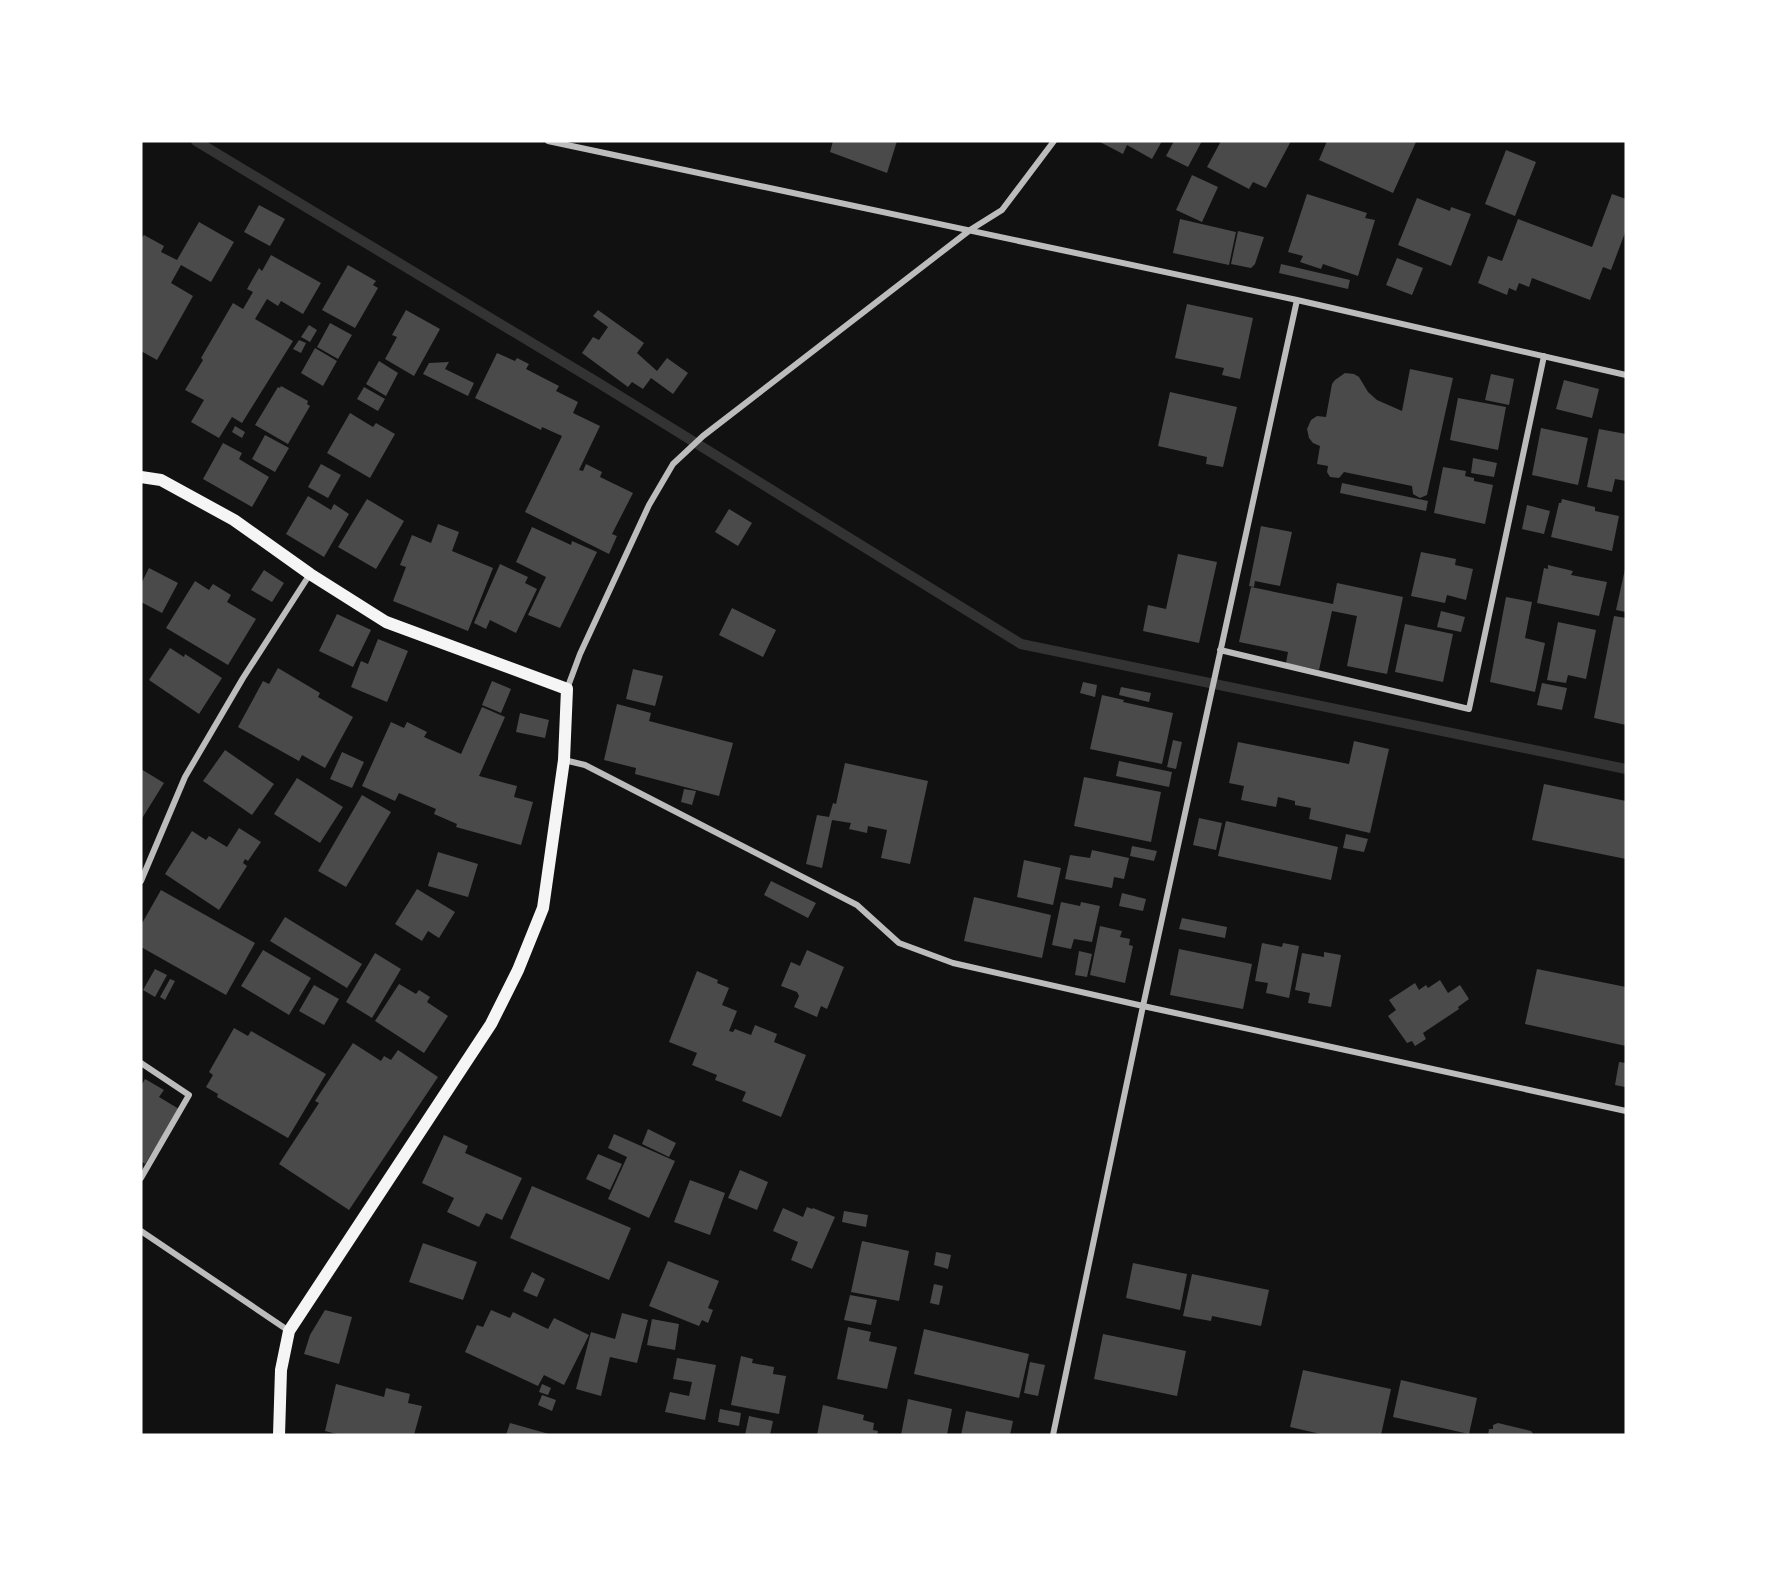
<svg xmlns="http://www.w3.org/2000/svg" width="1767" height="1576" font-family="'Open Sans',sans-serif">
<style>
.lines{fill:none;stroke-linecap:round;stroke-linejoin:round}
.stream{stroke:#333;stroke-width:10}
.building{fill:#4a4a4a}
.minor{stroke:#bcbcbc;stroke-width:6}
.secondary{stroke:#f5f5f5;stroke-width:12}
</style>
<rect width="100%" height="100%" fill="#111"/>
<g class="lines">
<path class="stream" d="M196,141L597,382L1021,644L1626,769"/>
</g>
<path class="building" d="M833,141H897L887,173L830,152Z
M1098,141H1162L1152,159L1127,145L1123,154Z
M1174,141H1202L1188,167L1166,156Z
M1221,141H1291L1266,188L1253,182L1249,189L1207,167Z
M1327,141H1413L1416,142L1393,193L1319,160Z
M1506,150L1536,162L1515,216L1485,204Z
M1192,175L1218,187L1202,222L1176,210Z
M1307,194L1367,213L1365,218L1375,220L1358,276L1323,264L1321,269L1300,262L1303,256L1288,252Z
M1612,194L1626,199V230L1611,270L1603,267L1590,300L1532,278L1529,287L1519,283L1516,291L1509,288L1507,295L1478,283L1488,256L1502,261L1518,219L1592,247Z
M1417,198L1450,211L1451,207L1471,214L1451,266L1398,245Z
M259,205L285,219L270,246L244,232Z
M1180,219L1236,232L1229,265L1173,253Z
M199,222L234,242L211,282L181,265L171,283L193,296L157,360L141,351V239L144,235L164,246L161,252L177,260Z
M1238,231L1264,237L1255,264L1251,268L1231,264Z
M271,255L321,283L303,314L281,301L278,306L267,299L255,319L293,341L242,423L232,417L219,438L191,422L204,400L185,390L203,360L201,358L233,303L243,309L253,292L247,289L259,268L262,271Z
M1397,258L1423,268L1412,295L1386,285Z
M1281,264L1350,280L1348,289L1279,273Z
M348,265L376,281L373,285L378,288L355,328L322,310Z
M1187,304L1253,318L1240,379L1222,375L1224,368L1175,358Z
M406,310L440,329L414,376L385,359L397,337L392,335Z
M598,310L644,343L637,353L657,371L667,358L688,373L673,394L651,378L643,389L632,382L628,387L582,353L593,337L599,340L608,327L593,316Z
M330,323L352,335L338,359L317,347Z
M309,325L317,330L310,342L301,337Z
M299,340L306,343L301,353L293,349Z
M315,348L337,361L323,386L301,373Z
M497,353L515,361L517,358L529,364L526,369L559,386L556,391L578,402L573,413L600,426L579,470L583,471L586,464L602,472L600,477L633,493L612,534L617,536L609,554L525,512L562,436L542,427L541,430L475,398Z
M379,361L398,373L386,396L366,384Z
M449,362L445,369L474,383L468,396L423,374L429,363Z
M1410,369L1453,378L1427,495L1420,498L1413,494L1412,486L1344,472L1339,478L1330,477L1327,472L1328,466L1317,464L1320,446L1313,443L1309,438L1307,429L1311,420L1317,416L1326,417L1332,384L1335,380L1345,373L1354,374L1359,377L1368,392L1377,400L1402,411Z
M1491,374L1514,379L1509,405L1485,400Z
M1564,380L1599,389L1592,418L1556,409Z
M281,386L308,401L307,404L310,406L288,444L255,425L278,387L280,388Z
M364,387L385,399L378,411L357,399Z
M1170,392L1237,407L1223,467L1206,464L1207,457L1158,446Z
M1458,398L1506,407L1498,450L1450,440Z
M350,413L373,427L376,423L395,434L370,478L327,453Z
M235,426L245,432L242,438L232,432Z
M1541,428L1588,438L1578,485L1532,475Z
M1599,429L1626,434V481L1615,479L1612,492L1587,487Z
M265,435L289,448L275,472L252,459Z
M223,443L242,453L239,459L269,477L252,507L203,479Z
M1473,458L1497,463L1494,477L1471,473Z
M321,464L341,475L328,498L308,487Z
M1443,467L1466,471L1465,476L1474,478V481L1493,485L1485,524L1434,513Z
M1342,483L1428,501L1426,511L1340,493Z
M308,496L331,510L334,504L349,514L324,557L286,534Z
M367,499L404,521L376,569L338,547Z
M1562,499L1595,507V511L1619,516L1612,551L1551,537L1559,503H1561Z
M1527,505L1550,511L1544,534L1522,529Z
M729,509L752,523L738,546L715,532Z
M438,524L459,532L452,551L493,568L468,631L393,601L406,567L400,565L412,535L431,543Z
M1261,526L1292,532L1280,586L1255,581L1254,587L1249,586Z
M532,527L571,545L572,541L597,552L560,628L528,615L546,577L516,562Z
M1421,552L1456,559L1455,565L1473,569L1466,600L1447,595L1445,603L1411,596Z
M1178,554L1217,562L1199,643L1143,631L1148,605L1166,609Z
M500,564L528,577L525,583L537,589L516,633L490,620L486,629L474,623Z
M1548,565L1573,571L1571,575L1607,582L1599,616L1537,603L1544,568L1548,569Z
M149,568L178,583L162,613L141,602V584Z
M1625,569H1626V612L1616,610Z
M264,570L284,583L272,602L251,590Z
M195,581L209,590L213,584L231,595L227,602L256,619L228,665L166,628Z
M1337,583L1403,597L1387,674L1347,666L1357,616L1332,611L1319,670L1286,663L1288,652L1239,642L1251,587L1333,604Z
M1506,597L1532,602L1525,638L1545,643L1535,692L1490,682Z
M732,608L776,630L763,657L719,635Z
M1441,611L1465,617L1461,632L1437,627Z
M337,614L371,630L353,667L319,651Z
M1614,616L1626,618V725L1594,718Z
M1558,622L1596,630L1586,679L1568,675L1566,683L1547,680Z
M1405,624L1453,634L1443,682L1395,672Z
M378,639L408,651L387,702L351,687L361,661L368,664Z
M170,648L184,657L185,654L222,678L199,714L149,680Z
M278,668L320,693L318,697L353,717L325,768L302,755L299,761L238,727L263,681L269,684Z
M633,669L663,676L655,706L626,699Z
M492,681L511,689L501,713L482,705Z
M1083,682L1097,685L1095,697L1080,693Z
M1542,683L1567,688L1562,710L1537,705Z
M1121,687L1151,693L1149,702L1119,695Z
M1102,695L1124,700L1123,702L1173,713L1162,764L1090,749Z
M617,704L651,713L649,721L733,743L719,796L635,774L636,768L604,760Z
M482,707L505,717L479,776L517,786L514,797L533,802L521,845L456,827L457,824L434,814L436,809L399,793L395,801L362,786L391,722L404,728L407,722L427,732L424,737L461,754Z
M520,713L549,720L545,738L516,732Z
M1173,740L1182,742L1176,769L1167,767Z
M1354,741L1389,749L1370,833L1309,819L1311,808L1295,805V801L1278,797L1276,807L1241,800L1244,786L1229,783L1238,742L1349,764Z
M225,750L274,784L252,815L203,781Z
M342,752L364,762L352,788L330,779Z
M1119,761L1172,772L1169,787L1116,776Z
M845,763L928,781L910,864L881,858L887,830L868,826L867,833L849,829L851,823L832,820L822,868L806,864L817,815L829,817L833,803L836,804Z
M141,769L164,783L141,820Z
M1084,777L1161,792L1151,842L1074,826Z
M297,778L343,807L320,843L274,814Z
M1544,784L1626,801V859L1532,840Z
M684,789L696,791L692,805L681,802Z
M362,795L391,812L346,887L318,871Z
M1199,818L1222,823L1216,850L1193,845Z
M1226,821L1338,847L1331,880L1218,856Z
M239,828L261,842L248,861L245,859L243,863L247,866L219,910L165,874L192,831L206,840L209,836L227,847Z
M1346,834L1368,839L1364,852L1343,848Z
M1132,846L1157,851L1154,861L1130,856Z
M1092,850L1129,858L1124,879L1114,877L1112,888L1065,879L1070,855L1090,858Z
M438,852L478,864L468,897L428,886Z
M1024,860L1061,868L1053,905L1017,897Z
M771,881L816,903L808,918L764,895Z
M417,889L455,912L439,938L428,931L422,941L395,924Z
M161,890L255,943L226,995L141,947V925Z
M1122,893L1146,899L1143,911L1119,906Z
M974,897L1051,915L1042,958L964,941Z
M1061,902L1080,906L1081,902L1100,906L1092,942L1074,939L1071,949L1052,945Z
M285,917L362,964L347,988L270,941Z
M1182,918L1227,927L1225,938L1179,929Z
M1100,926L1122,931L1120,937L1130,939L1129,945L1133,946L1125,983L1090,975Z
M1262,943L1282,947L1283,943L1299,946L1289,998L1266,993L1268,983L1255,981Z
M1179,949L1252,964L1243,1009L1170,995Z
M263,950L311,978L289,1015L241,986Z
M807,950L844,967L827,1009L821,1006L817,1017L794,1007L799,996L797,992L781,986L791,962L800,966Z
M1079,951L1092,954L1087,977L1075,975Z
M1324,952L1341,955L1331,1007L1308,1003L1310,993L1295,990L1302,953L1324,957Z
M375,953L401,969L372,1018L346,1002Z
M155,969L167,975L155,997L143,990Z
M1537,969L1626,987V1046L1525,1024Z
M697,971L718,980L717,983L729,988L722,1005L737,1011L729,1031L733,1032L735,1029L751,1035L755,1025L777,1034L774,1042L806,1055L781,1117L742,1101L746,1092L715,1080L717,1075L692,1065L697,1053L669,1042Z
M170,979L175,981L165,1000L160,997Z
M1440,980L1448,993L1460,985L1469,999L1458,1007L1459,1009L1423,1033L1426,1039L1415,1046L1412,1041L1407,1043L1388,1016L1396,1010L1389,1000L1415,983L1419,990L1426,985L1428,988Z
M399,984L416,994L419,990L430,997L427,1002L448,1016L424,1053L375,1021Z
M314,985L339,999L324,1025L299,1011Z
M234,1028L248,1036L251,1031L326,1074L288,1138L217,1097L218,1094L206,1087L213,1075L209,1072Z
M353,1043L381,1061L384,1056L391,1060L398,1050L438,1077L349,1210L279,1164L319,1103L315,1101Z
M1619,1062L1626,1063L1625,1087L1615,1085Z
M145,1079L164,1090L159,1097L179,1109L145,1164L141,1161V1086Z
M648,1129L676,1143L669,1157L642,1144Z
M614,1134L675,1161L649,1218L608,1199L627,1157L608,1148Z
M444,1135L468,1146L465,1153L522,1178L502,1220L486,1213L479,1227L447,1212L454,1198L422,1183Z
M598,1154L622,1164L610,1190L586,1179Z
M740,1170L768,1182L757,1210L728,1198Z
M690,1180L725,1193L710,1235L674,1222Z
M532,1186L631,1228L609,1280L510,1238Z
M807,1207L812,1209L813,1208L835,1217L812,1269L791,1260L798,1242L773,1231L783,1208L803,1217Z
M844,1211L868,1215L866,1227L842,1222Z
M862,1241L909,1251L899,1301L851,1292Z
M423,1243L477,1262L463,1300L409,1282Z
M936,1252L951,1255L948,1269L934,1265Z
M668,1261L719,1281L708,1308L713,1310L708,1323L702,1320L699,1326L649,1306Z
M1133,1263L1187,1274L1180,1310L1126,1298Z
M532,1272L545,1279L537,1297L523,1291Z
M1192,1274L1269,1290L1261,1326L1212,1316L1211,1321L1183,1316Z
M934,1284L943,1286L939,1305L930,1303Z
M850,1295L877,1300L871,1325L844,1320Z
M325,1310L352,1317L339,1364L304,1354L310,1335Z
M491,1310L510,1318L513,1312L548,1329L554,1318L589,1335L564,1385L544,1375L538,1386L465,1352L477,1325L483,1327Z
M622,1313L648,1320L637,1363L610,1357L601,1396L576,1389L591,1332L615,1339Z
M652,1319L679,1324L675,1350L647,1345Z
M848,1327L871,1332L869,1341L897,1347L887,1389L837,1379Z
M924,1329L1029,1354L1019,1398L914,1374Z
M1103,1334L1186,1351L1177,1396L1094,1379Z
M741,1356L753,1359L752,1363L774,1367L773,1374L786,1376L779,1414L731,1405Z
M677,1358L716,1365L705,1420L665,1412L670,1392L689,1396L692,1382L673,1379Z
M1030,1362L1045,1365L1038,1396L1024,1393Z
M1303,1370L1391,1389L1381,1435H1325L1290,1427Z
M1401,1380L1477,1398L1469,1434L1393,1417Z
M336,1384L384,1397L386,1388L410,1394L408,1403L422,1406L414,1435H341L325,1431Z
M542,1384L551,1388L548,1395L539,1392Z
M542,1395L556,1400L552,1411L538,1405Z
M908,1399L952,1409L947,1435H901Z
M823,1405L864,1415L863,1420L874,1423L873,1430L878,1431L877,1435H817Z
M720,1409L741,1413L739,1426L718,1422Z
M966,1411L1013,1421L1010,1435H961Z
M749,1416L773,1421L770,1435H745Z
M510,1423L549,1434L548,1435H506Z
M1498,1423L1531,1431L1534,1435H1488L1489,1429H1493V1425Z"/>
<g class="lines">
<path class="minor" d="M548,141L1297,300L1626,375
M1220,650L1469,709L1544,356
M567,689L580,654L649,505L673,464L703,436L970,230L1002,210L1054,141
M564,760L585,765L857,905L899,943L953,963L1143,1006L1626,1111
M141,881L185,777L243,678L310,574
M141,1063L189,1095L141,1178
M141,1231L289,1331
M1053,1435L1143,1006L1297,300"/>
<path class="secondary" d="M141,477L161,480L234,520L310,574L386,622L567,689L564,760L543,908L518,970L491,1024L289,1331L281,1370L279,1435"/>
</g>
<rect width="1767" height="1576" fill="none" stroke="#ffffff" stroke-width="285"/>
</svg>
